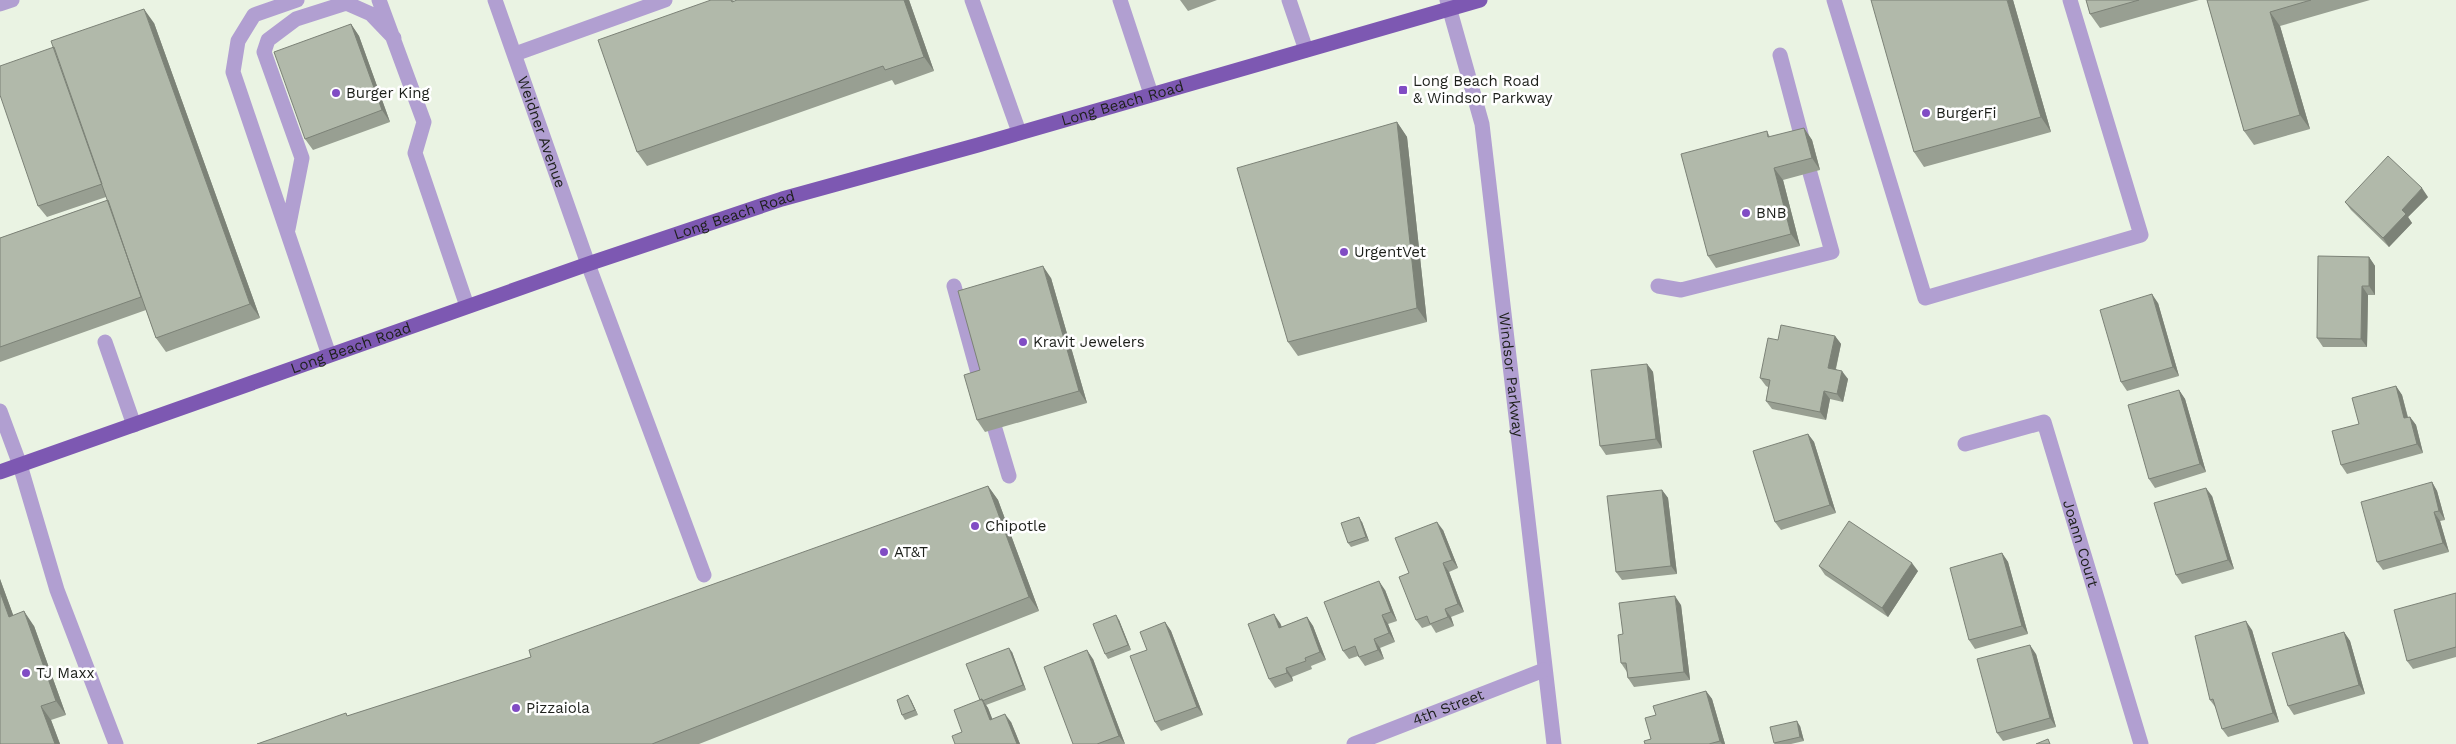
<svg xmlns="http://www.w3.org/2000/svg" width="2456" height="744" font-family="'Work Sans',sans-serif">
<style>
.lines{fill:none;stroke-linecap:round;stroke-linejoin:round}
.service{stroke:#b19fd1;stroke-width:15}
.minor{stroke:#b19fd1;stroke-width:15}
.primary{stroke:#7d58b2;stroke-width:15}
.wall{fill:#989f92}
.shaded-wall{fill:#7c8277}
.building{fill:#b1b9aa;stroke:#7c8277}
.poi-dot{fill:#814cc4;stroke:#fff;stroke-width:2}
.labels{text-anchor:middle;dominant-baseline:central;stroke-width:5;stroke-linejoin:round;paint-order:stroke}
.poi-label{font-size:15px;fill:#1d201b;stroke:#fff;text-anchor:start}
.street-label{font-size:15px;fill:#1d201b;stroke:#fff}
</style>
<rect width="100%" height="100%" fill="#eaf3e3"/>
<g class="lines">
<path class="service" d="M297,0L254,15L238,41L233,72L329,355
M379,0L424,122L415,153L467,306
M1120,0L1151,94
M1289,0L1306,50
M1834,0L1925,298L2141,235L2070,0
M515,54L665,0
M1780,55L1803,142
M288,229L302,158L264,52L268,40L296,19L346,3L371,14L394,38
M588,264L704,575
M954,286L981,384
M1658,286L1681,290L1832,252L1810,173
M105,342L134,425
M0,411L20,465L57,590L116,744
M995,429L1009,476"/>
<g class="minor">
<path id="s1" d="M495,0L588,264"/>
<path d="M972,0L1019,132"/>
<path id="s2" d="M1447,0L1482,124L1554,744"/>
<path d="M0,4L12,0"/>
<path id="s3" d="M1965,444L2044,422L2141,744"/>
<path id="s4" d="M1354,744L1544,670"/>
</g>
<path class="primary" id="s5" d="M0,472L588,264L782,199L978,145L1480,0"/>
</g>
<path class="wall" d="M711,0H733L734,1L909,0L934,71L895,85L892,80L647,166L637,152Z
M1180,0H1217L1188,11Z
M2013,0L2051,132L1924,167L1914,152Z
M2086,0H2199L2100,28L2090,14Z
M2207,0H2370L2280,26L2310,129L2254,145L2244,131Z
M154,23L260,318L166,352L156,338L146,310L0,362V238L108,200L106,197L47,217L38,206Z
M351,24L359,36L390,122L313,150L305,139Z
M1397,122L1407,137L1427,322L1298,356L1288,342Z
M1804,128L1812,140L1820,170L1783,180L1800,246L1716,268L1708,256L1767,131L1770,137Z
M2428,197L2408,217L2412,223L2389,247L2351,210L2345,202Z
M2369,257L2375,266V295H2368L2367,347H2323L2317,338Z
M1051,278L1087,403L985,432L977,420L980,370Z
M2158,303L2179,376L2127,391L2121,382Z
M1835,336L1841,344L1836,369L1848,379L1843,402L1830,399L1826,420L1772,409L1766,401L1768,387L1766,386L1760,378L1778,340Z
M1647,364L1653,372L1662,448L1606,455L1600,446Z
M2396,386L2402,395L2408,417H2410L2416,425L2423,453L2347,474L2341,465L2359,424Z
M2179,390L2185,399L2206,472L2155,488L2149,479Z
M1808,434L1814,442L1836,513L1781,530L1775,522Z
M2432,482L2437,491L2445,520L2440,521L2449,552L2383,570L2377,562Z
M988,486L998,500L1039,611L699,744H257L348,716L531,657Z
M1662,490L1668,498L1677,574L1622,580L1616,572Z
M2212,496L2234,569L2182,584L2176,575Z
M1362,522L1369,541L1351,547L1348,543Z
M1443,530L1458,568L1449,572L1464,612L1451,617L1454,626L1436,633L1431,625L1422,628L1416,620L1409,573Z
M2002,553L2008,562L2028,634L1975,649L1969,640Z
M1819,566L1918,571L1888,617L1825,575Z
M0,579L13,615L34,626L66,715L51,720L60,744H0Z
M1385,590L1397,621L1388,624L1395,642L1380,648L1384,659L1365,666L1358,656L1349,659L1343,651Z
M2456,593V657L2413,669L2407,661Z
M1681,605L1690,680L1634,687L1628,678L1627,672L1621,663L1623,634Z
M1307,617L1313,626L1326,660L1311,666L1312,669L1292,677L1293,681L1275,688L1269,679L1280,623L1282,627Z
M1119,620L1131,650L1108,659L1105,654Z
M1165,622L1171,631L1203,715L1161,731L1155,722L1147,650Z
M2252,630L2279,722L2228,737L2222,729L2216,708L2210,700Z
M2344,632L2350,641L2365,694L2294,715L2288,706Z
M1012,652L1026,690L986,705L988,708L992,719L1011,722L1020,744H955L980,700Z
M2036,654L2056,727L2003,741L1997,733Z
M1093,659L1125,744H1073Z
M1706,691L1712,699L1725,744H1645L1651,739L1656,715Z
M911,700L918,715L905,720L902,715Z
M1800,726L1804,741L1791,744H1775L1774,743Z"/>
<path class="shaded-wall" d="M904,0H909L934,71L924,57Z
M2007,0H2013L2051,132L2041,117Z
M144,9L154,23L260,318L250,304Z
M2270,12L2280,26L2310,129L2300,115Z
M351,24L359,36L390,122L382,110Z
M1397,122L1407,137L1427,322L1417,308Z
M1804,128L1812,140L1820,170L1812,158Z
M1774,168L1783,180L1800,246L1791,234Z
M2422,188L2428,197L2408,217L2412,223L2389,247L2383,238L2402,210Z
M2369,257L2375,266V295L2369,286Z
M1043,266L1051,278L1087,403L1079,391Z
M2362,286L2368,295L2367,347L2361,339Z
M2152,294L2158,303L2179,376L2173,367Z
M1835,336L1841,344L1834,376L1828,368Z
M1647,364L1653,372L1662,448L1656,439Z
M1842,371L1848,379L1843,402L1837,394Z
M2396,386L2402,395L2410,427L2404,418Z
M2179,390L2185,399L2206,472L2200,464Z
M1824,391L1830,399L1826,420L1820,412Z
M2410,417L2416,425L2423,453L2417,444Z
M1808,434L1814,442L1836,513L1830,505Z
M2432,482L2437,491L2445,520L2439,511Z
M988,486L998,500L1039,611L1029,597Z
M2206,488L2212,496L2234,569L2228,560Z
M1662,490L1668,498L1677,574L1671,566Z
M2434,512L2440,521L2449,552L2443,543Z
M1359,517L1362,522L1369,541L1366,537Z
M1437,522L1443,530L1458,568L1452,560Z
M2002,553L2008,562L2028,634L2022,626Z
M1443,563L1449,572L1464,612L1458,604Z
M1912,563L1918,571L1888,617L1882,608Z
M0,579L19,631L9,617L0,592Z
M1379,581L1385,590L1397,621L1391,612Z
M1675,596L1681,605L1690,680L1684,672Z
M1445,609L1451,617L1454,626L1448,617Z
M24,611L34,626L66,715L56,701Z
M1274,614L1280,623L1285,636L1279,628Z
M1116,615L1119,620L1131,650L1128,645Z
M1382,615L1388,624L1395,642L1389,633Z
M1307,617L1313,626L1326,660L1320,652Z
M2246,621L2252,630L2279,722L2273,713Z
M1165,622L1171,631L1203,715L1197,707Z
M2344,632L2350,641L2365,694L2359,685Z
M1374,639L1380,648L1384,659L1378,650Z
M2030,645L2036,654L2056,727L2050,718Z
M1009,648L1012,652L1026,690L1023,685Z
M1087,650L1093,659L1125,744L1119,736Z
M1286,668L1292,677L1293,681L1287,673Z
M1706,691L1712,699L1725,744H1722L1720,741Z
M908,695L911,700L918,715L915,710Z
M982,699L988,708L996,728L990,720Z
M41,706L51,720L60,744H55Z
M1005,714L1011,722L1020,744H1017Z
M1797,721L1800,726L1804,741L1800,737Z"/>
<path class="building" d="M711,0H731L732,2L737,0H904L924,57L885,70L883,66L637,152L598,40Z
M1871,0H2007L2041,117L1914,152Z
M2086,0H2139L2090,14Z
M2207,0H2311L2270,12L2300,115L2244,131Z
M144,9L250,304L156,338L51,41Z
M351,24L382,110L305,139L274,52Z
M54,47L102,184L38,206L0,95V66Z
M1397,122L1417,308L1288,342L1237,168Z
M1804,128L1812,158L1774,168L1791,234L1708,256L1681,154L1767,131L1768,137Z
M2388,156L2422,188L2402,210L2406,214L2383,238L2345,202Z
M108,200L141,297L0,347V238Z
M2318,256L2369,257V286H2362L2361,339L2317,338Z
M1043,266L1079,391L977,420L964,375L980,370L958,291Z
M2152,294L2173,367L2121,382L2100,310Z
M1781,325L1835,336L1828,368L1842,371L1837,394L1824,391L1820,412L1766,401L1770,380L1760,378L1768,338L1778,340Z
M1647,364L1656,439L1600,446L1591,370Z
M2396,386L2404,418L2410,417L2417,444L2341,465L2332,431L2359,424L2352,398Z
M2179,390L2200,464L2149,479L2128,405Z
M1808,434L1830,505L1775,522L1753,451Z
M2432,482L2439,511L2434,512L2443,543L2377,562L2361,502Z
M988,486L1029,597L652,744H257L346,713L347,716L531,657L529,650Z
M2206,488L2228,560L2176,575L2154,503Z
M1662,490L1671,566L1616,572L1607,496Z
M1359,517L1366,537L1348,543L1341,523Z
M1849,521L1912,563L1882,608L1819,566Z
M1437,522L1452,560L1443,563L1458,604L1445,609L1448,617L1430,624L1427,616L1416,620L1399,577L1409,573L1395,538Z
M2002,553L2022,626L1969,640L1950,568Z
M1379,581L1391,612L1382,615L1389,633L1374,639L1378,650L1359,657L1355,646L1343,651L1324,602Z
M0,592L9,617L24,611L56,701L41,706L55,744H0Z
M2456,593V647L2407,661L2394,610Z
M1675,596L1684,672L1628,678L1626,663H1621L1618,635L1623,634L1619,603Z
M1274,614L1279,628L1307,617L1320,652L1305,658L1306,661L1286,668L1287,673L1269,679L1248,624Z
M1116,615L1128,645L1105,654L1093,624Z
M2246,621L2273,713L2222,729L2213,699L2210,700L2195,636Z
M1165,622L1197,707L1155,722L1130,656L1147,650L1140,632Z
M2344,632L2359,685L2288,706L2272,653Z
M2030,645L2050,718L1997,733L1977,659Z
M1009,648L1023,685L982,701V699L980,700L966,664Z
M1087,650L1119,736L1097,744H1073L1044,667Z
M1706,691L1720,741L1709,744H1645L1644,741L1651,739L1645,718L1656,715L1653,706Z
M908,695L915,710L902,715L897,700Z
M982,699L990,720L1005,714L1017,744H955L952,736L962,732L954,710Z
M1797,721L1800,737L1774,743L1770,727Z
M2048,739L2050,744H2036Z"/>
<g class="poi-dot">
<rect x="1398" y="85" width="10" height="10" rx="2.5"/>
<circle cx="336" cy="93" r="5"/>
<circle cx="1926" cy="113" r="5"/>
<circle cx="1746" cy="213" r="5"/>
<circle cx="1344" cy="252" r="5"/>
<circle cx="1023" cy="342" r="5"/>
<circle cx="975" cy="526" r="5"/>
<circle cx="884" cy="552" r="5"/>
<circle cx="26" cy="673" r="5"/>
<circle cx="516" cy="708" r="5"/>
</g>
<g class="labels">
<g class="poi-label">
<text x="1413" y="81">Long Beach Road<tspan x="1413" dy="17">&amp; Windsor Parkway</tspan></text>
<text x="346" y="93">Burger King</text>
<text x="1936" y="113">BurgerFi</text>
<text x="1756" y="213">BNB</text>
<text x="1354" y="252">UrgentVet</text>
<text x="1033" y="342">Kravit Jewelers</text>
<text x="985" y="526">Chipotle</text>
<text x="894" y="552">AT&amp;T</text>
<text x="36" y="673">TJ Maxx</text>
<text x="526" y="708">Pizzaiola</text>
</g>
<g class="street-label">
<text stroke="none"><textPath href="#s5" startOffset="1182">Long Beach Road</textPath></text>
<text stroke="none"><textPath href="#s1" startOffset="140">Weidner Avenue</textPath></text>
<text stroke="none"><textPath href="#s5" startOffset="778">Long Beach Road</textPath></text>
<text stroke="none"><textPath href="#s5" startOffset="372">Long Beach Road</textPath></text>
<text stroke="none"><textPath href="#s2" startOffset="381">Windsor Parkway</textPath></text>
<text stroke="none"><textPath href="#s3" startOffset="209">Joann Court</textPath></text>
<text stroke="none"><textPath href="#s4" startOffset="101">4th Street</textPath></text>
</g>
</g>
</svg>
